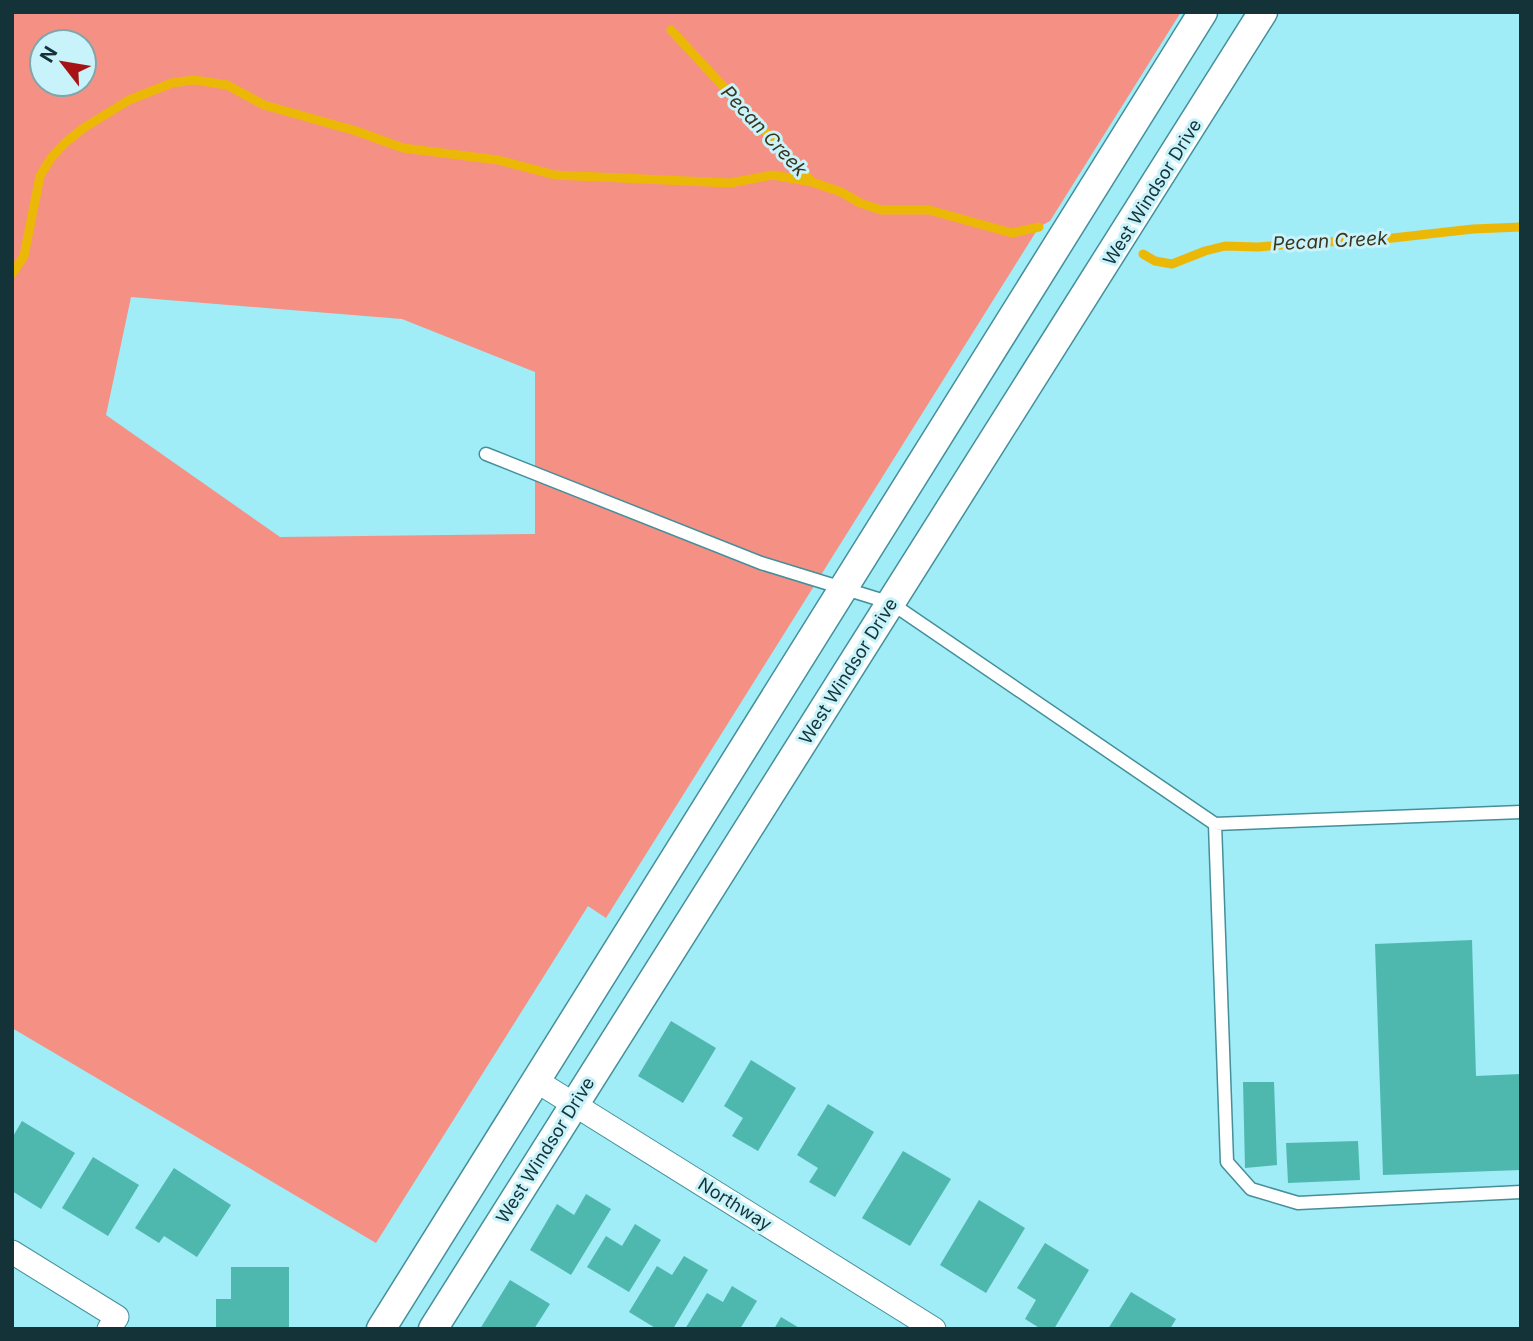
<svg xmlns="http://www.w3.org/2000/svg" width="1533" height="1341" font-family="Inter,sans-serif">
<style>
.green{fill:#f59084;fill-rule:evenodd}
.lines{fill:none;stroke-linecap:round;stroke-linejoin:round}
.stream{stroke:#ecb808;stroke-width:9}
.building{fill:#4eb8af}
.service-casing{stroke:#448f9a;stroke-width:15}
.minor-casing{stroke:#448f9a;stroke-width:25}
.tertiary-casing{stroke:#448f9a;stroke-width:31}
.service{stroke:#fff;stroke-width:12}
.minor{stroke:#fff;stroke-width:23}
.tertiary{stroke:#fff;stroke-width:28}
.labels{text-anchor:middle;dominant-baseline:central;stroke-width:6;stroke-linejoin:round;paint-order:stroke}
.street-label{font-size:18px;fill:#133338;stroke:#c8f3fa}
.water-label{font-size:19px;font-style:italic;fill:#3c331c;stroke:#c8f3fa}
</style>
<rect width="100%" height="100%" fill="#a0ecf7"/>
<path class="green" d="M12,12H1181L1050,221L1039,227L606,918L588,906L376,1243L12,1028ZM42,42H84V84H42ZM131,297L402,319L535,372V534L280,537L106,415Z"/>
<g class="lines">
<path class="stream" d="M671,30L812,182L841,192L860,203L881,210H929L1012,233L1039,227
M1143,254L1155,261L1172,264L1205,251L1225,246L1258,247L1316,242L1366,241L1473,229L1521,227
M12,274L24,256L40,176L51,158L65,143L82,129L129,100L172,83L194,80L227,85L264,105L356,131L403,148L498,160L555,175L730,183L773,175L812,182"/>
</g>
<path class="building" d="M1472,940L1476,1076L1521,1074V1170L1383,1175L1375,944Z
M671,1021L716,1048L683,1103L638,1076Z
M751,1060L796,1088L758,1151L732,1136L743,1118L724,1106Z
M1243,1082H1274L1277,1165L1245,1168Z
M828,1104L874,1132L835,1197L809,1182L818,1168L797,1155Z
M22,1121L75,1153L41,1209L12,1191V1138Z
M1358,1141L1360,1180L1288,1183L1286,1143Z
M903,1151L951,1179L910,1246L862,1218Z
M93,1157L139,1185L108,1236L62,1208Z
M174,1168L231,1205L197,1257L164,1236L159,1243L135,1228Z
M586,1194L611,1209L571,1275L530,1250L557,1204L574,1215Z
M979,1200L1025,1228L986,1293L940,1265Z
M635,1224L661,1240L629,1292L587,1267L606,1236L622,1246Z
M1045,1243L1089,1270L1054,1329H1041L1025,1319L1036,1300L1017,1288Z
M684,1256L708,1270L673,1329H657L629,1312L657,1266L672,1275Z
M231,1267H289V1329H216V1299H231Z
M510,1280L550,1304L534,1329H480Z
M732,1286L757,1301L740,1329H685L707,1293L723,1302Z
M1131,1292L1176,1319L1170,1329H1108Z
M781,1317L801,1329H774Z"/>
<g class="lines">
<defs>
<path id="service" d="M486,454L761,563L891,603L1215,824L1521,812
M1215,824L1227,1162L1251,1189L1298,1203L1521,1192"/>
<path id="minor" d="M535,1080L934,1329
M12,1252L117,1317L109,1329"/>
<path id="tertiary" d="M381,1329L1203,12
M433,1329L1263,12"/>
</defs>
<use href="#service" class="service-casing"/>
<use href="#minor" class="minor-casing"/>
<use href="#tertiary" class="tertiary-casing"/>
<use href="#service" class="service"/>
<use href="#minor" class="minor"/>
<use href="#tertiary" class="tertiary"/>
</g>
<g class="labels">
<g class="street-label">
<text transform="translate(1152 192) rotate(-58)">West Windsor Drive</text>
<text transform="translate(848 671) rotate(-58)">West Windsor Drive</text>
<text transform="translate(545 1150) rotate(-58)">West Windsor Drive</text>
<text transform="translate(735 1204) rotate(32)">Northway</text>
</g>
<g class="water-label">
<text transform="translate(764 131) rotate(47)">Pecan Creek</text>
<text transform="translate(1330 241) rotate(-3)">Pecan Creek</text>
</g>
</g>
<rect width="1533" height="1341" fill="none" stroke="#133338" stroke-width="28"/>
<g transform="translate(63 63) rotate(301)"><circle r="33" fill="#c8f3fa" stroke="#80a6ac" stroke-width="2"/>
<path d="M0-5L12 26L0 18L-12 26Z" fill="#a71314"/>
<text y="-10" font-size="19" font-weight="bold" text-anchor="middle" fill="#133338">N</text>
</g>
</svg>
